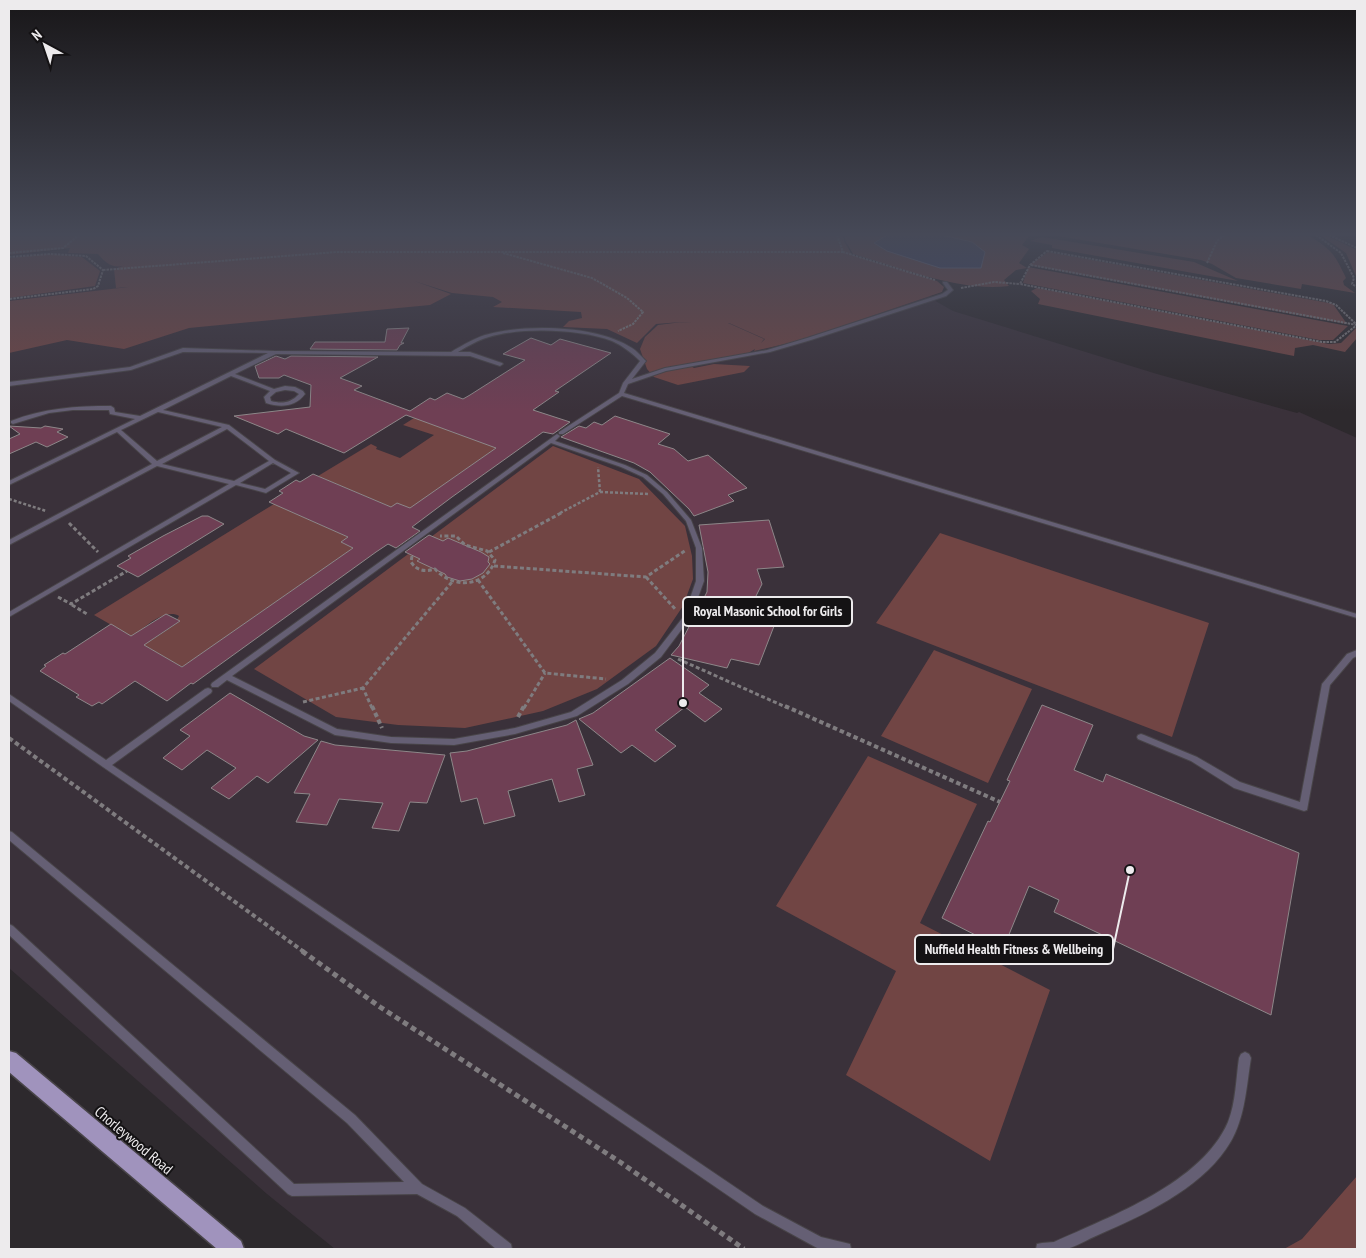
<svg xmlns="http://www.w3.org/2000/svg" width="1366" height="1258" font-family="'PT Sans Narrow',sans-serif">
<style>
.built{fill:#3a313a}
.green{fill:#714544}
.water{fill:#37426c;stroke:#6e7593}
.building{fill:#6f3f54;stroke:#8d8789}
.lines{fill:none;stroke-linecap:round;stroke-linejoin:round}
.lane-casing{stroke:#484448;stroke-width:2}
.primary-casing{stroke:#484448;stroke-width:3}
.path-far4{stroke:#7f7c7f;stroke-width:2;stroke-dasharray:2.5 1;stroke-linecap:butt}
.path-far3{stroke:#7f7c7f;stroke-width:2.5;stroke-dasharray:3 2;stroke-linecap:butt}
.path-far2{stroke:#7f7c7f;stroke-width:3;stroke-dasharray:4 2.5;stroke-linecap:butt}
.path-far1{stroke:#7f7c7f;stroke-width:4;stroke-dasharray:4.5 3;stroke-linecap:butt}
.path{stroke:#7f7c7f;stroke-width:5;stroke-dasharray:5.5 4;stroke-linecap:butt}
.lane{fill:#655f74;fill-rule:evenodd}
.primary{fill:#a093bd;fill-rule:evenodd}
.labels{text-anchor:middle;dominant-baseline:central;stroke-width:4;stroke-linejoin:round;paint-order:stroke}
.near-street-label{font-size:15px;fill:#edebed;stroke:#141214}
.leader{fill:none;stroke:#edebed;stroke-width:2}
.callout-dot{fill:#edebed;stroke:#141214;stroke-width:2}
.callout{fill:#141214;stroke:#edebed;stroke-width:2}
.callout-label{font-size:14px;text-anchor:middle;font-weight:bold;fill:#edebed}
</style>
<rect width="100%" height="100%" fill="#2d292d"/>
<path class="built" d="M86,235H845L849,250L855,256L934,298L932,299L953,311L1157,374L1297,413L1299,412L1357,438V1249H335L267,1194L9,968V255L66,250Z"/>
<path class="green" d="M9,235H843L844,241L852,255L937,281L944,287L942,292L798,341L754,351L755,349L745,355L688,364L694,368L714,364L750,366L744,372L678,385L654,377L647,369L640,349L645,337L658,325L682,322L728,323L764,339L761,343L765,339L729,323L681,322L656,324L637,343L607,329L563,327L569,321L582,318L581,312L493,307L502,302L493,297L452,293L414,281L451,294L430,305L189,328L124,349L67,340L9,353V301L128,287L116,288L114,269L123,266C111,268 106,263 98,254L68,253L70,248L9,255Z
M845,235H1027L1029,236L1022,245L1029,249L1019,263L1027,268L1016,270L1004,280L1009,286C959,292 901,268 853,254L845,240Z
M1052,235H1308C1332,250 1334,253 1346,278L1343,281L1344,285L1355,293L1302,284L1301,289L1236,278L1212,264L1201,260Z
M1320,235H1325L1357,250V284L1356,276L1346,253Z
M1042,237L1194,262L1238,281L1052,248V245L1030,241Z
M1048,252L1329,303L1333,304L1347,324L1029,265Z
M48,254L82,257L100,271L95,286L9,298V258Z
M1028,267L1348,326L1333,340H1319L1023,283Z
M1037,288L1329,344L1341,343L1356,328H1357V338L1345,352L1313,345L1295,348L1294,356L1038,304L1040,299L1031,291Z
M414,418L520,431L410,509L391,507L318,476L371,444L377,447L376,449L400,458L434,435L403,425Z
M553,446L639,479L685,526L692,556L693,579L683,606L656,646L597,689L543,711L465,728L398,725L336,717L254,669Z
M274,504L348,537L341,542L353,548L184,666H180L140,643L152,640L179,622L177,620L179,616C166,608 142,627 134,638L94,615Z
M940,533L1209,623L1172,737L876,623Z
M934,650L1032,689L988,783L881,736Z
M868,756L977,804L920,923L1050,990L990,1161L846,1075L896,971L776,906Z
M1357,1176V1249H1284L1302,1239Z"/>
<path class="water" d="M887,235H942L972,242L985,252L981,268H940L887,251L874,243Z"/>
<path class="building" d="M409,328L401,343H404L400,345L397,350L310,349L315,342H385L387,329Z
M531,338L551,345L560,339L611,353L555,391L559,392L533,410L570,422L553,434L543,432L452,497L412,527L420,531L396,548L388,544L376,552L193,684L191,683L167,701L135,681L102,704L99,702L92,706L76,697L79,695L40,671L46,666L44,665L63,653L65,654L111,624L131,636L166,614L180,621L144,645L182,667L353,548L341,542L348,537L269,502L283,493L279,491L296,480L300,482L313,474L391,507L397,503L410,508L496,448L406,415L344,453L286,429L278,434L234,416L310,407L311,385L284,375L279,378H259L255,366L276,356L285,359L291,356L378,357L340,378L362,386L354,390L410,411L430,398L435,400L447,393L463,399L470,395L525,360L503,354Z
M615,416L670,434L658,444L674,449L688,461L708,455L747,488L728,495L734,501L694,516L689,509L650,472L634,463L561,437L579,426L586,428L594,422L602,425Z
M9,426L41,428L45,426L63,429L57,432L68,437L47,447L36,442L9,454V439L20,434Z
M202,516H208L224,524L138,577L117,566L131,558L128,556L163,536Z
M769,520L784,567L757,569L762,584L753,602L781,608L759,665L731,659L727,668L671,655L679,646L707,592L708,572L699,525Z
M429,535L443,541L448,538L481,552L489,557L488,562L490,564L483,573L472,579L460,581L447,577L445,574L417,561L420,559L405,552Z
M670,658L709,685L699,693L722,709L705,722L685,707L655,730L676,746L655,762L632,745L621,753L579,719L593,713Z
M230,693L304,736L318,740L268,783L257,776L229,799L211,788L236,768L207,750L182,770L163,758L190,736L180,730Z
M1042,705L1093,725L1074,770L1103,782L1106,774L1299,853L1271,1015L1054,912L1059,900L1029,886L1003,949L942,918L988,821L990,822L1010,781L1007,780Z
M576,720L593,765L577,769L585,795L559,802L552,779L508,791L515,816L484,824L477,798L461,802L450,753L467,751L567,725Z
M321,741L335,745L445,755L427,803L410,802L399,831L372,828L383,803L339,799L327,825L296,822L310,794L294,793Z"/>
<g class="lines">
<defs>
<path id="lane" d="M943,282H947L953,290L946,296L811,340L770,352L666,371L628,384L624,393L1357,614V618L622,396L563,434H559V432L619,393L623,383L640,361C632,353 623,346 612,341C580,329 522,327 489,337C478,340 468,346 458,352H470L502,363L503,364L500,366L470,356L276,354L235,374L274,389L285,386L295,387L303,391L305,394C295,407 281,408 266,403L264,397L270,391L231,376L163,410L229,425L275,460L299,473L266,493L236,485L9,617V612L229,484L157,466L9,545V540L152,464L117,432L9,485V481L135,419L110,414L109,410H73L49,413L13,424L11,423V421C44,408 76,406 111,406L114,408L115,412L140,416L268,353L183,352L131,370L9,386V382L130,367L183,348L274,351L451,352C463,345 476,337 489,334C528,324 597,325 632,348C637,351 642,357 646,361L632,379L665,368L767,350L807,338L942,294L948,290L943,283ZM285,390L294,391L299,394C291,403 282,404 271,401L270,397L276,392ZM158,412L222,427L157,461L121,430ZM227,429L269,461L234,481L162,464ZM273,463L291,473L265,489L240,483Z
M557,434L560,436L555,441L625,465L647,475L667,492L691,520L702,548L704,581L691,617L661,657L628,684L577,716L515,734L454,745L391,743L335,735L227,680L218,687H212L211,685L212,683ZM551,443L621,467L643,477L663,494L686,521L696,548V581L684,616L655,653L622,680L571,712L515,728L454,739L391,737L337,729L232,676Z
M1357,650V656L1353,658L1330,685L1307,810L1304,811L1234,788L1191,761L1138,739L1137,737L1138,735L1141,734L1144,735L1197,757L1240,782L1300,802L1322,684L1347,654Z
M208,688L211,689L212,691L211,693L112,765L763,1206L821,1237L850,1244L851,1249H819L755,1214L103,767L9,701V694L106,760L205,689Z
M9,831L12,832L355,1115L422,1184L465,1208L511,1244L512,1249H496L457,1216L417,1194L292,1196L288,1194L9,935V924L13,926L294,1184L404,1182L347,1123L9,840Z
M1245,1052L1249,1054L1251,1058C1246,1089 1245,1123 1226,1149C1198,1190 1142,1216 1098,1235C1088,1239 1076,1247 1066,1249C1057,1251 1045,1249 1036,1249L1037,1244L1042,1243L1054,1242C1111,1216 1202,1183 1228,1122C1236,1102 1236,1078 1239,1058L1241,1054Z"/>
<path id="primary" d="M9,1051L16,1053L241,1241L244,1249H217L9,1072Z"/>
</defs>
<use href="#lane" class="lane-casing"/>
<use href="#primary" class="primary-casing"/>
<path class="path-far4" d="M837,235L843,252L935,280
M1316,235L1341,253L1354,278L1352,284L1357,287
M1329,235L1357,248
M1047,251L1326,301L1336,305L1357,325L1335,342H1322L1020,284L1030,265Z
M9,253L63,248L79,235
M503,253L592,278L627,298L643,312L633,324L618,331
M9,257L50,254L86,256L103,270L98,286L93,289L9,299
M1207,263L1217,241L1224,235
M1031,265L1357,325
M103,270L337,252H843
M961,288L994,282L1020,284"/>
<path class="path-far3" d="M600,492L649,494
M9,499L46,511
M560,513L600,492L598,467"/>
<path class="path-far2" d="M69,523L98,552
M489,552L563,512
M412,556L411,562C417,571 425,572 435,569C453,589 486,588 495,560L487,551L465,545L456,536H440
M494,566L646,577L686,550
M646,577L676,610
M478,580L545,673L606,679
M58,597L71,604L127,571
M72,605L87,614
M678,659L788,708
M303,702L363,688
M372,708L363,688L452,582
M524,708L545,673"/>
<path class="path-far1" d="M372,706L382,728
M785,706L1000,802
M518,717L524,706
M9,738L304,952"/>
<path class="path" d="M302,951L380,1007L620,1162L744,1249"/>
<use href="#lane" class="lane"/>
<use href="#primary" class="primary"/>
</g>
<linearGradient id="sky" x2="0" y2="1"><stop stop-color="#191719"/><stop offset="0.57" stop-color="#464957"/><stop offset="1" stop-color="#464957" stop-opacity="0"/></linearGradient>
<rect width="1366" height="411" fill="url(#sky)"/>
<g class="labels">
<g class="near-street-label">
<text transform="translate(134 1140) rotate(40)">Chorleywood Road</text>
</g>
</g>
<path class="leader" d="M683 703L683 611M1130 870L1113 949"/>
<g class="callout-dot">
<circle cx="683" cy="703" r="5"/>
<circle cx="1130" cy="870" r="5"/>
</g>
<g class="callout">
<rect x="683" y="597" width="169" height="29" rx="5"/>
<rect x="915" y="935" width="198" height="29" rx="5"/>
</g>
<g class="callout-label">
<text x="768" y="616">Royal Masonic School for Girls</text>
<text x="1014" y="954">Nuffield Health Fitness &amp; Wellbeing</text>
</g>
<rect width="1366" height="1258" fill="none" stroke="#edebed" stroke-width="20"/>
<g transform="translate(45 45) rotate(320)" stroke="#141214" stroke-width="4" paint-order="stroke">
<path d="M0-4L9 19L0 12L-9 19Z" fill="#edebed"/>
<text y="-8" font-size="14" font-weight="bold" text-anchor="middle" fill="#edebed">N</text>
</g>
</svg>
